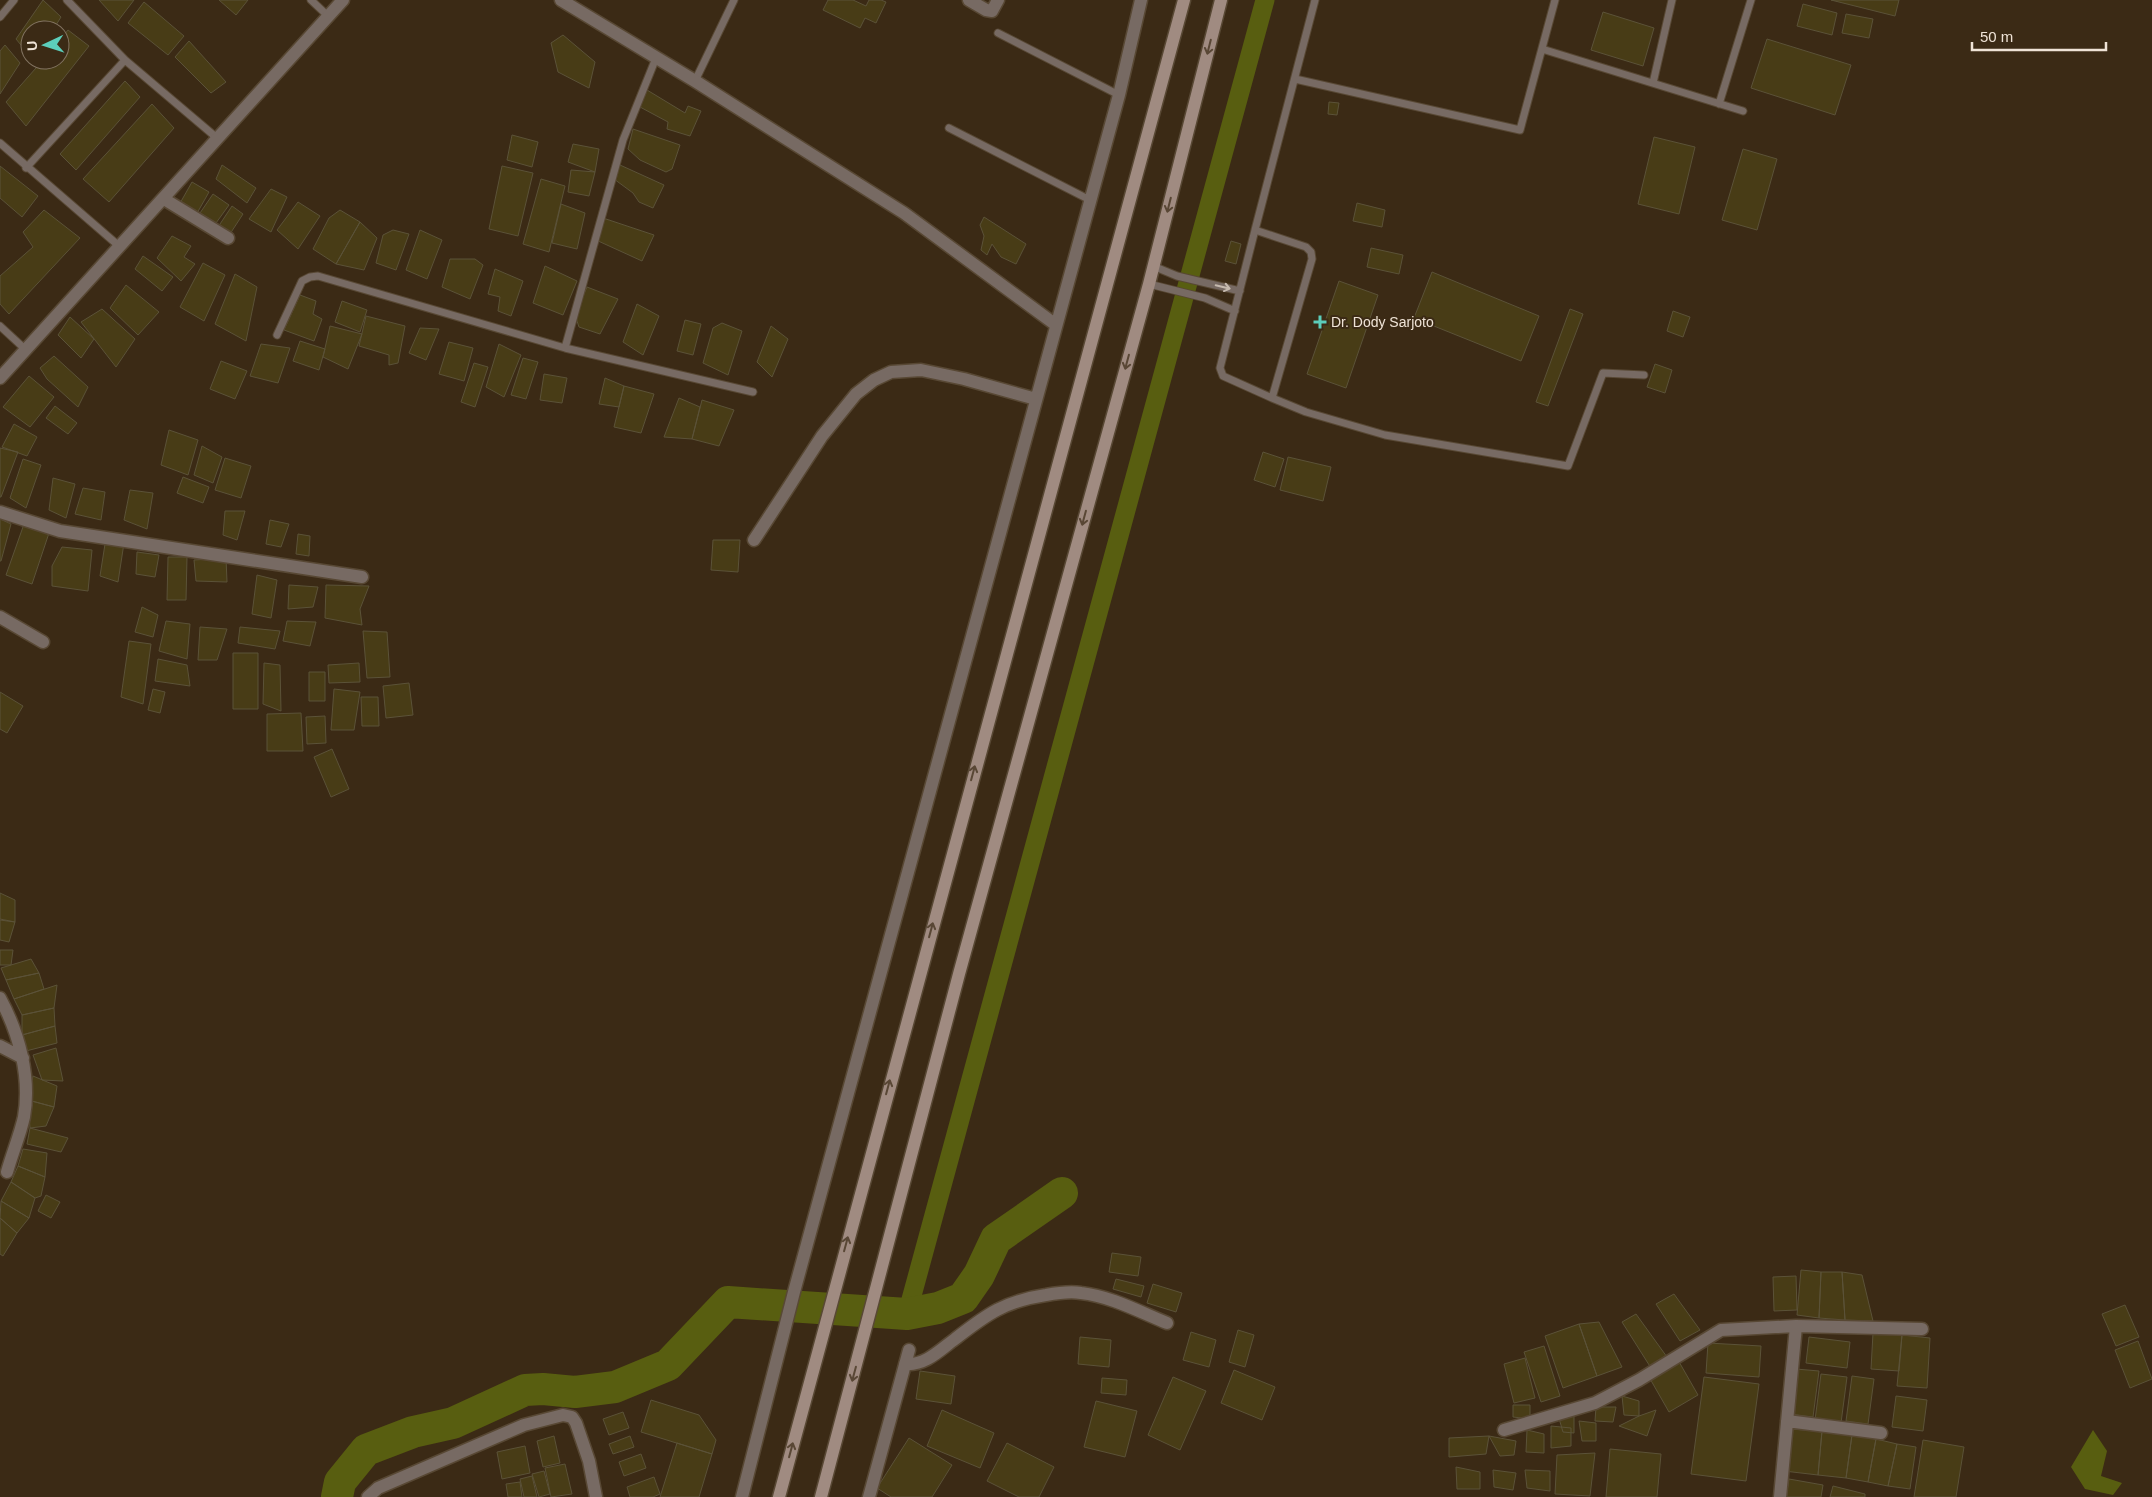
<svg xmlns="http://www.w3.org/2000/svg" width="2152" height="1497" font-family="Arial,sans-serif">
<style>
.water{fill:#585e10}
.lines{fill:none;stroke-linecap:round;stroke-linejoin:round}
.canal{stroke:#585e10;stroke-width:19}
.river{stroke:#585e10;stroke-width:32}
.building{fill:#483c16;stroke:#5b5238}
.lane-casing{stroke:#584834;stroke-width:9}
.street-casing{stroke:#584834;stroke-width:15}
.secondary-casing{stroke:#584834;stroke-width:15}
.lane{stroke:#776a63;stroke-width:7}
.street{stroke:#776a63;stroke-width:12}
.secondary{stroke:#a08b81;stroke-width:12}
.oneway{stroke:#594735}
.oneway2{stroke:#c5b9ae}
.poi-dot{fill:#5ccebb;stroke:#3b2a15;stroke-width:2}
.labels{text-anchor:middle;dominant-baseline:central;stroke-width:4;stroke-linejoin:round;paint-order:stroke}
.poi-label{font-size:14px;fill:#efe3d6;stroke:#3b2a15;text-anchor:start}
</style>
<rect width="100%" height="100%" fill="#3b2a15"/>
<path class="water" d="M2093,1430L2107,1451L2101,1476L2122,1483L2113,1495L2085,1489L2071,1467Z"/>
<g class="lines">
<path class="canal" d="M907,1314L1265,0"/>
<path class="river" d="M337,1497L340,1482L366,1450L413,1432L453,1423L525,1390L543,1389L575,1392L615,1387L668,1365L728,1302L907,1314L938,1308L963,1298L979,1275L996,1239L1062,1193"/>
</g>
<path class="building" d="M43,0L61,17L53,30H30V56L16,39Z
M99,0H134L118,21Z
M219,0H248L236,15Z
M828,0H853L866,6L869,0H881L886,2L876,23L865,18L860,28L823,10Z
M1831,0H1899L1895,16Z
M144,2L184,36L168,55L128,23Z
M1803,4L1837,13L1832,35L1797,26Z
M1603,12L1654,28L1643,66L1591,50Z
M1846,14L1873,19L1869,38L1842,33Z
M68,30L89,46L26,126L6,102L43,60H60V40Z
M563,35L595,62L589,88L558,72L551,43Z
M1767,39L1851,65L1835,115L1751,88Z
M189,41L226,82L211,93L175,57Z
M5,45L20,63L0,94V51Z
M125,81L140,97L76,170L60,154Z
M647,90L685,113L688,106L701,111L690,136L667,129L668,122L640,107Z
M1329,102L1339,103L1337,115L1328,114Z
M152,104L174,128L109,202L83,179Z
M633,129L680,145L672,169L666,172L640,160L628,149Z
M512,135L538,142L532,167L507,160Z
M1654,137L1695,147L1679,214L1638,204Z
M573,144L599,149L595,172L568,162Z
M1743,149L1777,159L1757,230L1722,220Z
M222,165L256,188L247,203L216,179Z
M620,165L664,185L653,208L639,202L633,193L614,179Z
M0,166L38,196L22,217L0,198Z
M502,166L533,173L518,236L489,229Z
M571,170L595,172L589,196L568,192Z
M541,179L565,186L549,252L523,244Z
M192,182L209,192L196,215L179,205Z
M271,189L287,197L271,232L249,219Z
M213,194L229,205L216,223L200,213Z
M298,202L320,216L298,249L277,230Z
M1357,203L1385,210L1382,227L1353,221Z
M561,204L585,213L577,249L552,243Z
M232,206L243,214L228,237L216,230Z
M44,210L80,238L9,314L0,304V276L33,247L23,232Z
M340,210L360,222L336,264L313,249L329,218Z
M984,217L1026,244L1016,264L1001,257L992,244L987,255L981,250L984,236L980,225Z
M603,218L654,235L642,261L596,240Z
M360,222L377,238L364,270L336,264Z
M393,230L409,234L396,270L376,263L383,235Z
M420,230L442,240L427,279L406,270Z
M172,236L191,246L184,257L195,264L181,281L157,258Z
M1231,241L1241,244L1236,264L1225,261Z
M1371,248L1403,255L1399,274L1367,267Z
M143,256L173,277L162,291L135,269Z
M450,259H475L483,265L470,299L442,287Z
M203,263L225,275L204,321L180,307Z
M545,266L577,281L563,315L533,303Z
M495,269L523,281L511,316L498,311L500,297L488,294Z
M1432,272L1539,316L1521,361L1414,318Z
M235,274L257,287L246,341L215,324Z
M1339,281L1378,295L1346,388L1307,374Z
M126,285L159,312L138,335L110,308Z
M587,287L618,299L600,334L579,327L575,315Z
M300,295L316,301L313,314L322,319L314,341L284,330Z
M342,301L367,310L360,332L335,322Z
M637,304L659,316L643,355L623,342Z
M102,309L135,339L116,367L81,322Z
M1570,309L1583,314L1548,406L1536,402Z
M1673,311L1690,317L1683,337L1667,331Z
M366,316L405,326L398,363L389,365V355L359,346Z
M70,317L94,339L81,358L58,335Z
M685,320L701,324L693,355L677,351Z
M722,323L742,331L728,375L703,363L713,328Z
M330,326L362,334L348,369L323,357Z
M771,326L788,339L772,377L757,362Z
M420,328L439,329L426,360L409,353Z
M300,341L325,349L319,370L293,361Z
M449,342L473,348L464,381L439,374Z
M261,344L290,348L278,383L250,376Z
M499,344L521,355L504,397L486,387Z
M54,356L88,387L78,407L47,379L40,368Z
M523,358L538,362L526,399L511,395Z
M221,361L247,371L235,399L210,389Z
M474,363L488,367L475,407L461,402Z
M1655,364L1672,370L1665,393L1647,387Z
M544,374L567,378L562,403L540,400Z
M29,376L54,397L30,427L3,407Z
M605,378L624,386L619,407L599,404Z
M624,386L654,394L641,433L614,427Z
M679,398L700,407L692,439L664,437Z
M702,400L734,410L719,446L692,439Z
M55,406L77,423L68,434L46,418Z
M14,424L37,437L27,456L2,447Z
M169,430L198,440L188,475L161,465Z
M202,446L222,457L213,483L194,475Z
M0,448L18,452L1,497H0Z
M1263,452L1284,459L1275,487L1254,480Z
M1288,457L1331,467L1323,501L1280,490Z
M225,458L251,466L241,498L215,490Z
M23,459L41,465L26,508L10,498Z
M183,477L209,487L203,503L177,493Z
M53,478L75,484L66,518L49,510Z
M83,488L105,492L101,520L75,514Z
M130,490L153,493L147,529L124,520Z
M225,511H245L237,540L223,535Z
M0,519L11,524L1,561H0Z
M270,520L289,524L281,547L266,544Z
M24,524L49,533L32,584L6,575Z
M298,534L310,536L309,556L296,554Z
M713,540H740L738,572L711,570Z
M124,543L118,582L100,576L105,544Z
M62,547L92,550L88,591L52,586V566Z
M137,552L159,555L155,577L136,574Z
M168,557H187L186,600H167Z
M226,558L227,582L196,581L194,560Z
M257,575L277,580L271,618L252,614Z
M289,585L318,587L313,607L288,609Z
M326,585L369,586L360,609L362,625L325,618Z
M142,607L158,615L153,637L135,632Z
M166,621L190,624L187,659L159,651Z
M287,621L316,622L310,646L283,641Z
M200,627L227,629L217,660H198Z
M240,627L280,631L275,649L238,643Z
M363,631L387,632L390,677L367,678Z
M129,641L151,644L143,704L121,697Z
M233,653H258V709H233Z
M158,659L187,665L190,686L155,681Z
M264,663L280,665L281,711L263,704Z
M359,663L360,682L329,683L328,665Z
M309,672H325V701H309Z
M409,683L413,715L386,718L383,686Z
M153,689L165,692L160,713L148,710Z
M334,689L360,692L354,730H331Z
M0,692L23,706L7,733L0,729Z
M361,697H378L379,726H362Z
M301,713L303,751H267V714Z
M325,716L326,743L307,744L306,717Z
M332,749L349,789L331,797L314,757Z
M0,893L15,900V922L0,919Z
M0,920L15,922L9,942L0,940Z
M0,950H13L11,965H0Z
M31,959L39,973L6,980L1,968Z
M39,973L44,989L14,999L6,980Z
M57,985L54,1008L22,1015L14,999Z
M54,1008L55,1026L22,1035V1015Z
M55,1026L57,1043L26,1051L22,1035Z
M56,1048L63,1081L42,1080L33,1055Z
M33,1076L57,1086L54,1107L28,1100Z
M28,1100L54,1107L46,1126L30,1128Z
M30,1128L68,1138L61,1152L27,1144Z
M23,1149L47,1153L45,1177L18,1166Z
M18,1166L45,1177L41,1196L35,1198L11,1182Z
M11,1182L35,1198L29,1218L1,1201Z
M46,1195L60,1202L51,1218L38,1211Z
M1,1201L29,1218L17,1233L0,1218Z
M0,1218L17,1233L3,1256L0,1254Z
M1112,1253L1141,1257L1138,1276L1109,1272Z
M1801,1270L1821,1272L1819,1318L1797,1315Z
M1821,1272H1842L1845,1320L1819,1318Z
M1842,1272L1862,1275L1873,1321L1845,1320Z
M1796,1276L1797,1310L1774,1311L1773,1277Z
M1116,1279L1144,1286L1141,1297L1113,1289Z
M1153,1284L1182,1293L1176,1312L1147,1303Z
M1674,1294L1700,1330L1680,1341L1656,1304Z
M2125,1305L2139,1337L2116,1346L2102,1314Z
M1636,1314L1667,1357L1651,1368L1622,1322Z
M1599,1322L1622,1367L1597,1376L1579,1324Z
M1579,1324L1597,1376L1563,1388L1545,1336Z
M1238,1330L1254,1335L1245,1367L1229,1362Z
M1191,1332L1216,1340L1209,1367L1183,1360Z
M1873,1333L1902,1335L1899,1371L1871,1369Z
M1902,1335L1930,1338L1927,1388L1897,1386Z
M1080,1337L1111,1340L1109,1367L1078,1364Z
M1809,1337L1850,1342L1847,1368L1806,1363Z
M2138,1341L2152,1379L2130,1388L2115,1350Z
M1708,1343L1761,1346L1759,1377L1706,1373Z
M1544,1346L1560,1396L1541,1402L1524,1352Z
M1525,1358L1535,1398L1514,1403L1504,1364Z
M1678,1360L1698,1395L1669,1412L1649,1377Z
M1796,1369L1819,1371L1813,1417L1790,1414Z
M1234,1370L1275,1387L1262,1420L1221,1403Z
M920,1371L955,1376L951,1404L916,1399Z
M1821,1374L1847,1377L1841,1423L1815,1420Z
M1852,1376L1874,1379L1868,1424L1846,1421Z
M1173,1377L1206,1391L1180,1450L1148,1435Z
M1704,1377L1759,1384L1746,1481L1691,1474Z
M1102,1378L1127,1380L1126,1395L1101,1393Z
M1622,1396L1639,1401V1416L1624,1415Z
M1896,1396L1927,1400L1923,1431L1892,1427Z
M651,1400L699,1415L716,1440L712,1454L641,1432Z
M1096,1401L1137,1411L1125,1457L1084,1447Z
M1513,1405H1530V1419L1513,1417Z
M1596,1407H1616L1613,1422L1595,1421Z
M942,1410L994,1433L980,1468L927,1446Z
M1656,1410L1647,1436L1619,1426L1639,1416Z
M623,1412L629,1428L609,1435L603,1419Z
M1558,1415H1574V1433L1563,1432Z
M1579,1421L1596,1423V1441H1582Z
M1551,1426L1571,1428V1446L1551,1448Z
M1788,1429L1822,1431L1818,1475L1784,1471Z
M1527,1430L1544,1434V1453L1526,1452Z
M1822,1431L1852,1435L1846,1478L1818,1475Z
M1852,1435L1876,1439L1868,1482L1846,1478Z
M554,1436L560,1463L543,1467L537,1441Z
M630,1436L634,1447L613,1454L609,1444Z
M1489,1436L1486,1454L1449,1457V1438Z
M1489,1436L1516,1441L1514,1455L1500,1456Z
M909,1438L952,1465L932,1497H891L877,1488Z
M1876,1439L1897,1444L1888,1486L1868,1482Z
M1923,1440L1964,1447L1956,1497H1914Z
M677,1443L712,1454L699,1497H660Z
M1007,1443L1054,1467L1039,1497H1019L987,1481Z
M1897,1444L1916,1447L1910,1489L1888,1486Z
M525,1446L530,1473L502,1479L497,1452Z
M1610,1449L1661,1454L1657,1497H1606Z
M1595,1453L1590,1496L1555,1494L1557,1455Z
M641,1454L646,1468L624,1476L619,1462Z
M565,1464L572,1494L551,1497L545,1468Z
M1456,1467L1480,1472V1489H1457Z
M1493,1470L1516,1473L1513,1490L1494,1487Z
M1525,1470L1550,1471V1491L1527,1488Z
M544,1471L550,1494L539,1497L532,1474Z
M532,1476L537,1497H524L520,1479Z
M654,1477L660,1494L653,1497H630L627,1487Z
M1789,1479L1823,1485L1821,1497H1786Z
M520,1482L522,1497H508L506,1484Z
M1833,1486L1865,1494V1497H1830Z"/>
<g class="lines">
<defs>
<path id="lane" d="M67,0L125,60
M311,0L328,16
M0,17L14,0
M998,33L1119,95
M1542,49L1743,111
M656,58L623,140L565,348L753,392
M1295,79L1520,130L1555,0
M695,81L734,0
M1653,83L1672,0
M1719,104L1751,0
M949,128L1090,200
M0,143L119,246
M26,168L125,60L217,138
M1255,230L1306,247L1311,252L1312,259L1272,398L1223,376L1220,368Z
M1255,230L1315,0
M1153,266L1177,276L1240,291
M1149,284L1205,298L1235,311
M0,326L26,350
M277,335L302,281L310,277L318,276L565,348
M1272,398L1306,412L1385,435L1568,466L1603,373L1644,375"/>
<path id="street" d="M561,0L695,81L904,213L1056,325
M969,0L986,10L992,11L998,0
M164,199L228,238
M0,378L343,0
M0,512L60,531L362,577
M754,540L822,436L856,394L874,380L891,372L921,370L964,379L1036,399
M0,617L43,642
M0,998C19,1033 31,1077 24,1117C20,1135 12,1154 7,1172
M0,1046L23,1058
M905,1364C925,1366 940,1350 955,1339C987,1314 1005,1301 1046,1295C1057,1293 1069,1291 1081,1293C1110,1296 1140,1312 1167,1323
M1787,1421L1881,1433
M1504,1430L1595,1403L1639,1380L1721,1330L1796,1326
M368,1497L378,1488L524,1425L563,1415L572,1417L576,1423L589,1461L596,1497
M742,1497L794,1292L1119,95L1141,0
M869,1497L909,1350
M1780,1497L1796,1326L1922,1329"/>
<path id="secondary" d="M779,1497L1184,0
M821,1497L959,974L1149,284L1221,0"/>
</defs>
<use href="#lane" class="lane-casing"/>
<use href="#street" class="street-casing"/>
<use href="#secondary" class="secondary-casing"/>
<use href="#lane" class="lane"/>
<use href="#street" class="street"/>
<use href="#secondary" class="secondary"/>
</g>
<defs><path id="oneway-shaft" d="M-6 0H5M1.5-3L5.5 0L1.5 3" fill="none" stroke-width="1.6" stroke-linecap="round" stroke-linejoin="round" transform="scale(1.25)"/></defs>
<g class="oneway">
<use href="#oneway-shaft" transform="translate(1209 47) rotate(104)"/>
<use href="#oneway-shaft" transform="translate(1169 205) rotate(104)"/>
<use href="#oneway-shaft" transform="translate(1127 362) rotate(105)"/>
<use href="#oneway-shaft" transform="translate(1084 518) rotate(105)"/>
<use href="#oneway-shaft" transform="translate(973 773) rotate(-75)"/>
<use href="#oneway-shaft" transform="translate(931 930) rotate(-75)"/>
<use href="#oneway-shaft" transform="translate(888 1087) rotate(-75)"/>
<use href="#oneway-shaft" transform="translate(846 1244) rotate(-75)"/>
<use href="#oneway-shaft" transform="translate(854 1374) rotate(105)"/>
<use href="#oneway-shaft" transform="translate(791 1450) rotate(-75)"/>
</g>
<use class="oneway2" href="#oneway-shaft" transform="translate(1223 287) rotate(13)"/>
<path class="poi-dot" d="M1317.5 314.5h5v5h5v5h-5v5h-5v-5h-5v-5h5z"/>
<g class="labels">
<g class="poi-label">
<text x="1331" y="322">Dr. Dody Sarjoto</text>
</g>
</g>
<g transform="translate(45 45) rotate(266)"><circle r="24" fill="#3b2a15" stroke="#837462"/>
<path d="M0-4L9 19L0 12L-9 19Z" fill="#5ccebb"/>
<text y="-8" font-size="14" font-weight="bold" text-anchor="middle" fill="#efe3d6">U</text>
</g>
<path d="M1972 42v8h134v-8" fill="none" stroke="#efe3d6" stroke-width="2.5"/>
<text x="1980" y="42" font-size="15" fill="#efe3d6" stroke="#3b2a15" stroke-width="4" paint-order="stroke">50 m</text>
</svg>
